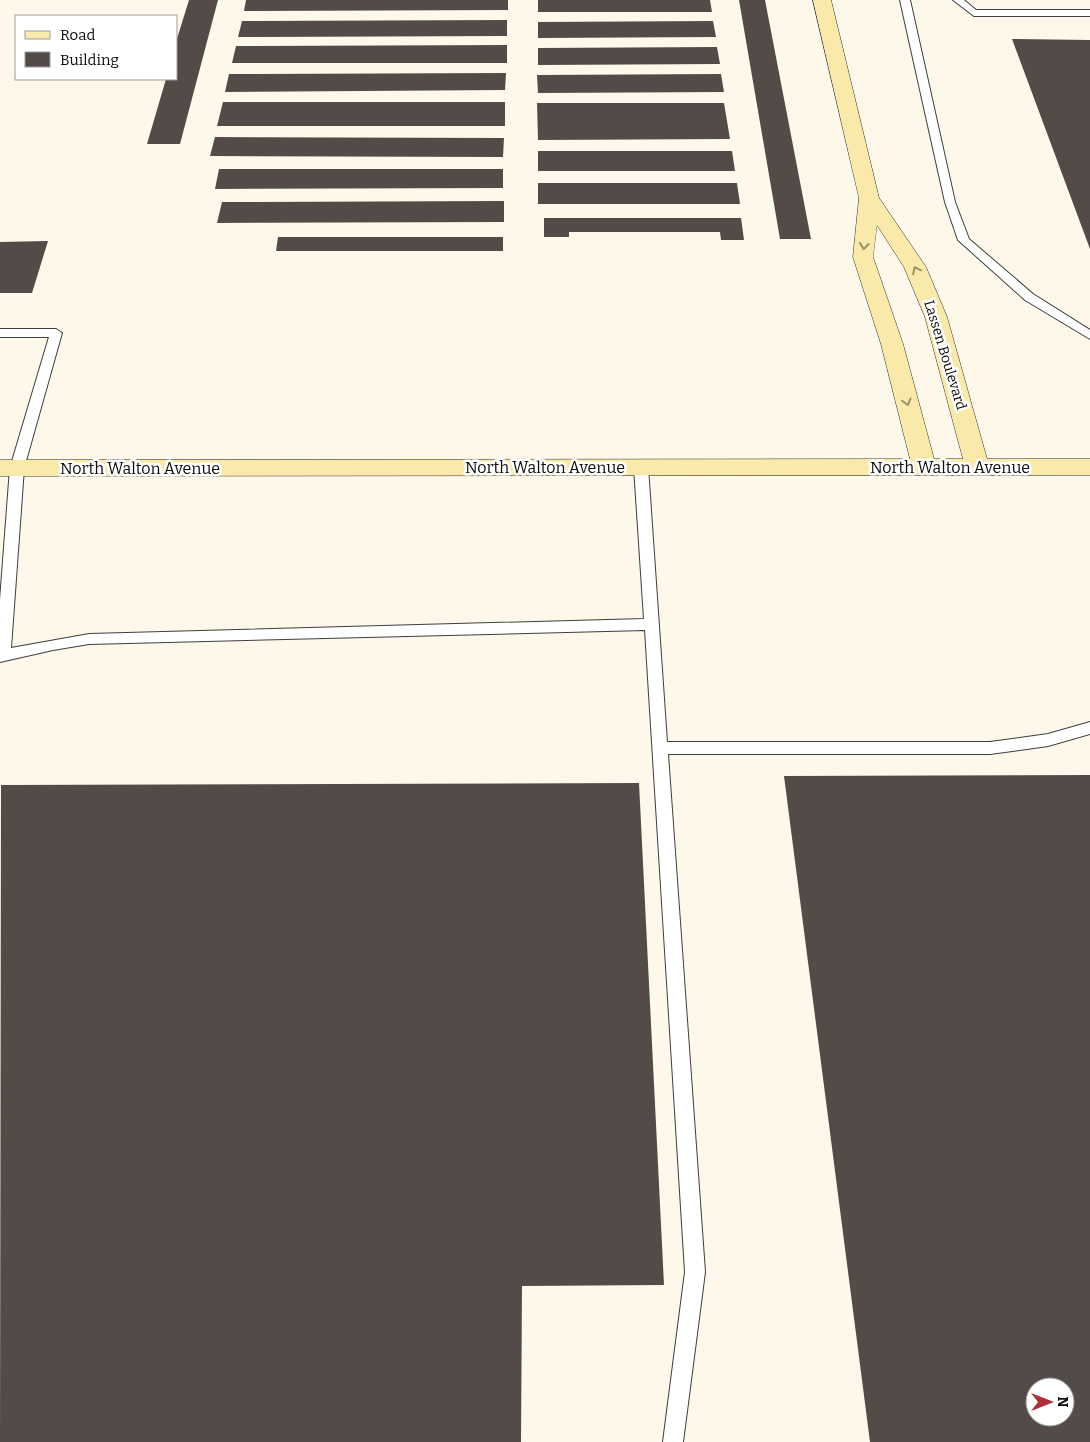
<svg xmlns="http://www.w3.org/2000/svg" width="1090" height="1442" font-family="Bitter,serif">
<style>
.building{fill:#524b48;fill-rule:evenodd}
.lines{fill:none;stroke-linecap:round;stroke-linejoin:round}
.lane-casing{stroke:#3e3e3e;stroke-width:2}
.secondary-casing{stroke:#2d2d2d;stroke-width:1}
.lane{fill:#fff;fill-rule:evenodd}
.secondary{fill:#f9eaa9;fill-rule:evenodd}
.oneway{stroke:#9a916a}
.labels{text-anchor:middle;dominant-baseline:central;stroke-width:5;stroke-linejoin:round;paint-order:stroke}
.far-street-label{font-size:14px;fill:#0b0b0b;stroke:#fff}
.street-label{font-size:16px;fill:#0b0b0b;stroke:#fff}
</style>
<rect width="100%" height="100%" fill="#fef8ea"/>
<path class="building" d="M189,0H218L180,144H147L166,79H176V42Z
M246,0H508V10L244,11Z
M538,0H710L712,12H538Z
M739,0H765L811,239H780Z
M507,20V36L238,37L242,21Z
M713,21L716,37L538,38V22Z
M1012,39L1090,40V249Z
M507,45V63H232L236,46Z
M717,47L720,64L538,65V48Z
M506,73L505,90L225,92L229,74Z
M721,74L724,92L538,93L537,75Z
M223,102H505V126H217Z
M537,103H724L730,139L538,140Z
M215,137L504,138L503,157L210,156Z
M538,151H732L735,171H538Z
M219,169H503V188L215,189Z
M538,183H737L740,204H538Z
M504,201V222L217,223L222,202Z
M544,218H741L744,240H721L720,232H569V237H544Z
M278,237H503V251H276Z
M48,241L32,293H0V242Z
M1090,775V1442H870L784,776ZM1035,1387H1065V1417H1035Z
M639,783L664,1285L522,1286L521,1442H0L1,785Z"/>
<g class="lines">
<defs>
<path id="lane" d="M900,0H910L955,202L969,239L1033,294L1090,330V339L1025,300L958,240L945,202Z
M953,0H964L976,10H1090V16H974Z
M0,329H56L62,333L24,468L11,648L89,634L644,619L634,467L641,462L648,467L667,742H990L1048,734L1090,722V734L1048,746L990,754H668L705,1272L683,1442H663L685,1272L645,630L89,644L53,650L0,662V600L10,468L49,337H0Z"/>
<path id="secondary" d="M813,0H831L879,198L926,267L947,317L987,459H1090V475L0,476V460L910,459L881,344L853,257L859,198ZM877,225L904,267L925,317L963,459H934L903,344L873,257Z"/>
</defs>
<use href="#lane" class="lane-casing"/>
<use href="#secondary" class="secondary-casing"/>
<use href="#lane" class="lane"/>
<use href="#secondary" class="secondary"/>
</g>
<defs><path id="oneway-chevron" d="M-2-3.5L2.5 0L-2 3.5" fill="none" stroke-width="1.6" stroke-linecap="round" stroke-linejoin="round" transform="scale(1.25)"/></defs>
<g class="oneway">
<use href="#oneway-chevron" transform="translate(864 246) rotate(96)"/>
<use href="#oneway-chevron" transform="translate(916 270) rotate(-116)"/>
<use href="#oneway-chevron" transform="translate(907 402) rotate(75)"/>
</g>
<g class="labels">
<g class="far-street-label">
<text transform="translate(945 355) rotate(73)">Lassen Boulevard</text>
</g>
<g class="street-label">
<text x="545" y="467">North Walton Avenue</text>
<text x="950" y="467">North Walton Avenue</text>
<text x="140" y="468">North Walton Avenue</text>
</g>
</g>
<rect x="15" y="15" width="162" height="65" fill="#ffffff" stroke="#9d9d9d"/>
<rect x="25" y="31" width="25" height="8" fill="#f9eaa9" stroke="#9d9d9d"/>
<text x="60" y="40" font-size="15" fill="#0b0b0b">Road</text>
<rect x="25" y="52" width="25" height="15" fill="#524b48" stroke="#9d9d9d"/>
<text x="60" y="65" font-size="15" fill="#0b0b0b">Building</text>
<g transform="translate(1050 1402) rotate(90)"><circle r="24" fill="#ffffff" stroke="#9d9d9d"/>
<path d="M0-4L9 19L0 12L-9 19Z" fill="#b02d3e"/>
<text y="-8" font-size="14" font-weight="bold" text-anchor="middle" fill="#0b0b0b">N</text>
</g>
</svg>
